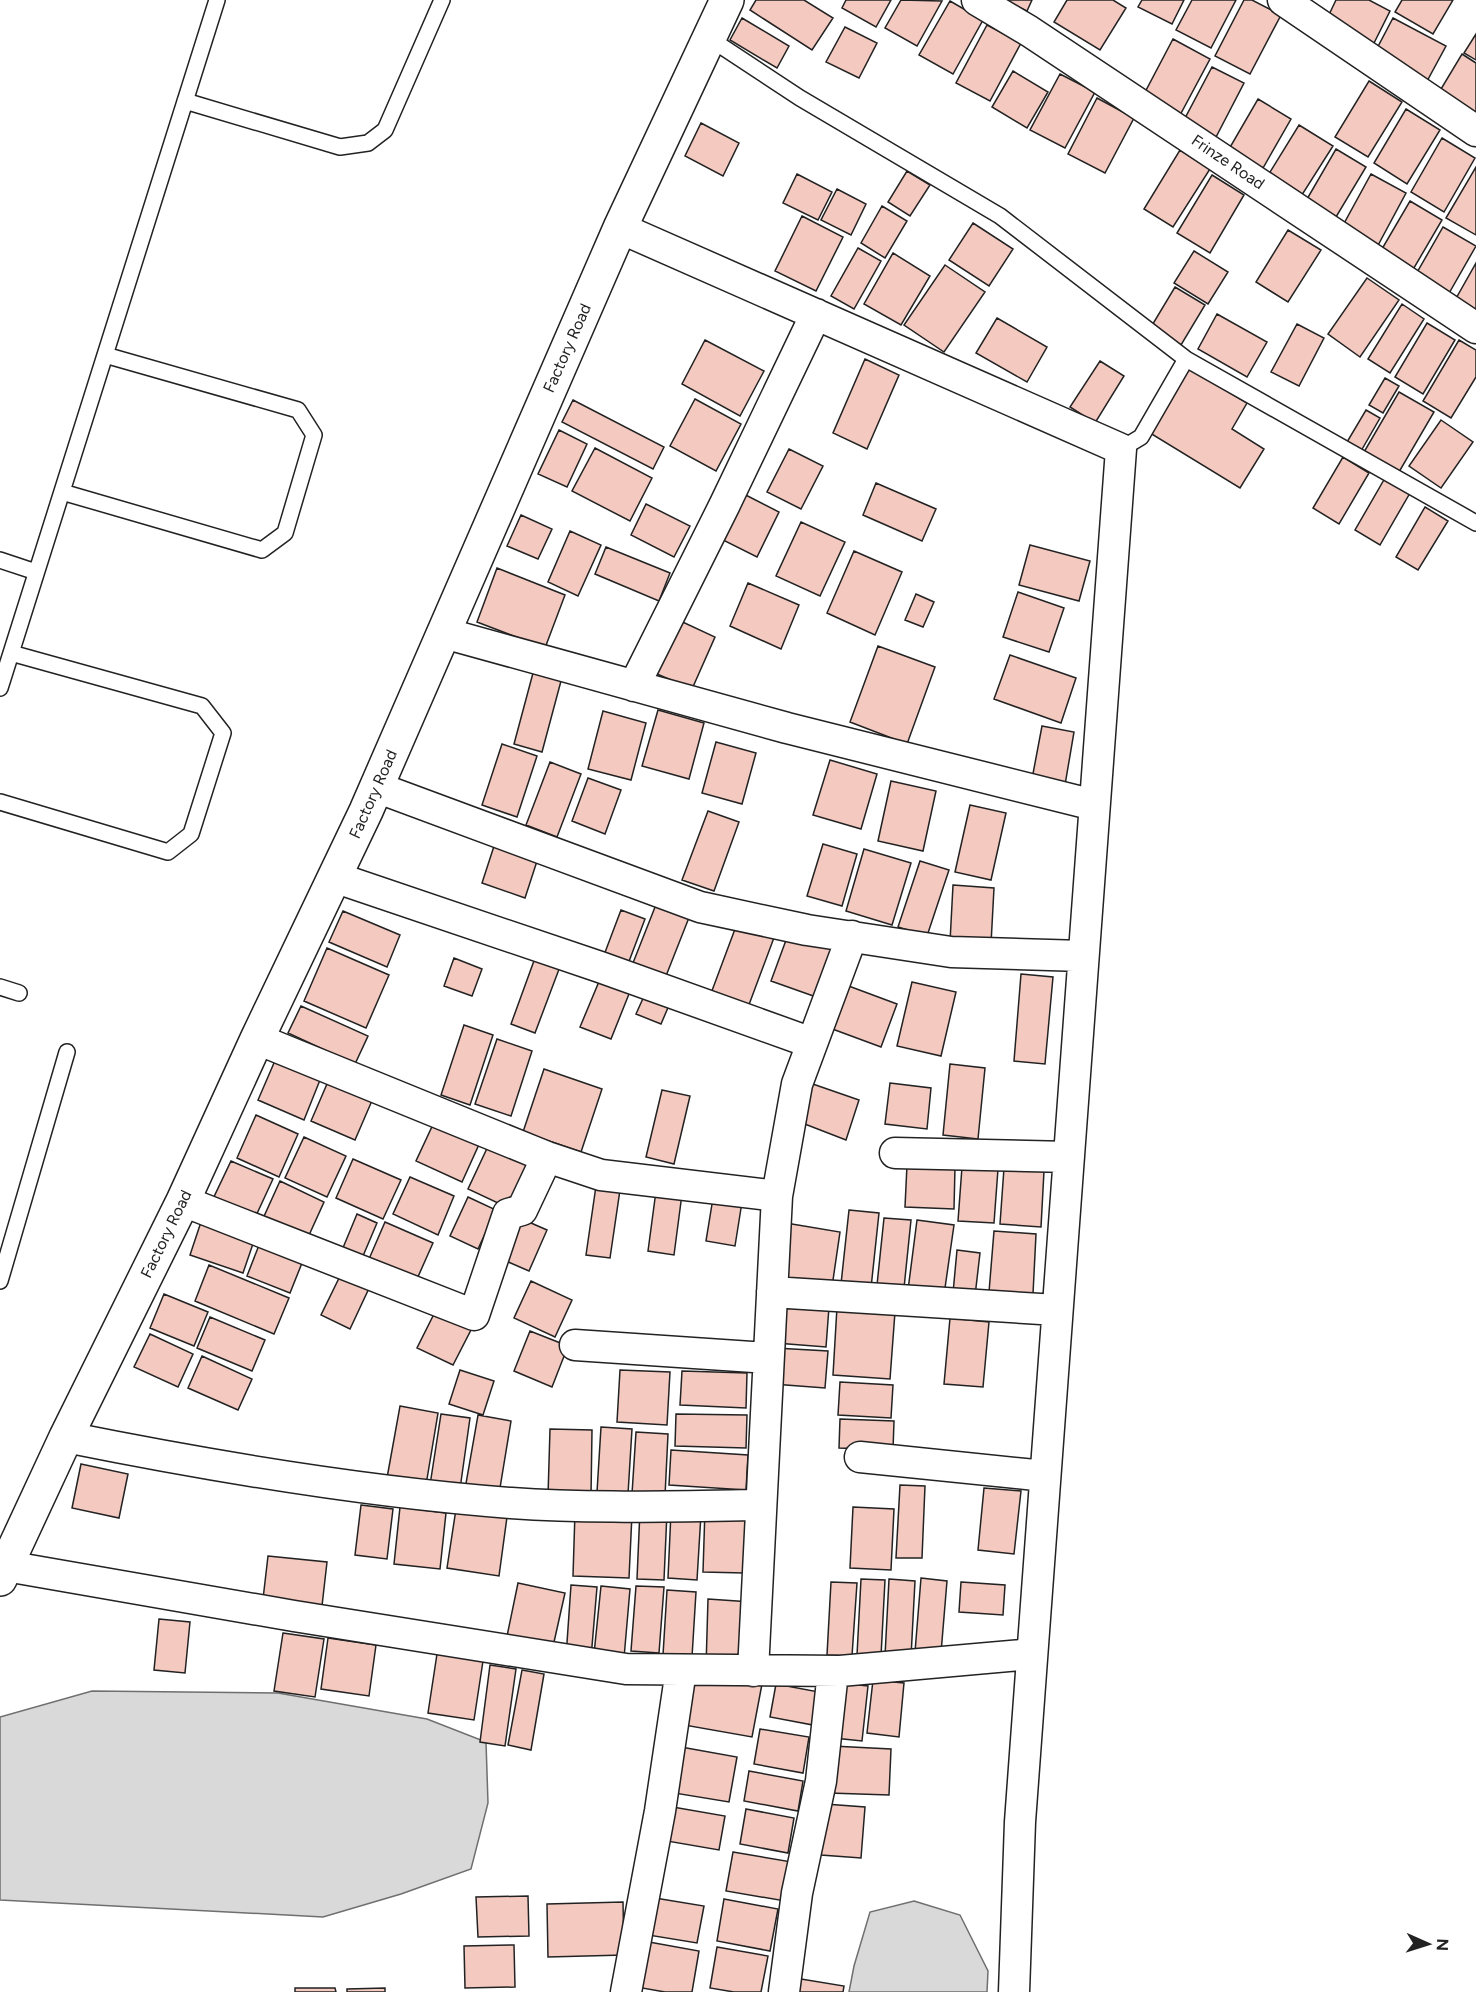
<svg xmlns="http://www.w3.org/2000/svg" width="1476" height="1992" font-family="Figtree,sans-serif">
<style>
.water{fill:#d9d9d9;stroke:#6f6f6f;stroke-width:1.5}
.building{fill:#f3c9c0;stroke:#222;stroke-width:1.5}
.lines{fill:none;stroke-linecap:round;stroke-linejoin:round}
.service-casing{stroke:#222;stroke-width:18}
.minor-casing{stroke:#222;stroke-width:33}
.tertiary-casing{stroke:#222;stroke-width:36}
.service{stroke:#fff;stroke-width:15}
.minor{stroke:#fff;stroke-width:30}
.tertiary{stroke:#fff;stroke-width:33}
.labels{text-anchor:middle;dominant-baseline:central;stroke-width:4.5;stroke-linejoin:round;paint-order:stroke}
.street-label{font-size:16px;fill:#222;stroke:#fff}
</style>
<rect width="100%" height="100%" fill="#fff"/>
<path class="water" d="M92,1691L278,1693L427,1719L486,1742L488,1803L471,1869L401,1894L323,1917L0,1900V1717Z
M914,1901L960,1915L988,1971L987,1992H849L854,1966L870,1912Z"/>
<path class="building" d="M756,0H804L833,18L812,50L750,10Z
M846,0H891L876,27L842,8Z
M901,0L942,1L917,46L885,28Z
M1004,0H1032L1027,11Z
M1067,0H1113L1126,8L1100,50L1054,22Z
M1142,0H1184L1172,24L1138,7Z
M1192,0H1236L1211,48L1176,30Z
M1244,0H1252L1281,15L1250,74L1215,56Z
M1336,0H1369L1390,11L1373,45L1326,21Z
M1402,0H1453L1433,34L1395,12Z
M950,1L983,20L953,74L919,55Z
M742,18L789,46L777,68L730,40Z
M1393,18L1446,46L1426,83L1373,56Z
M987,25L1021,43L990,101L956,83Z
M845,27L877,43L859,78L826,62Z
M1476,34V60L1464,53Z
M1173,39L1210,59L1179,117L1142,98Z
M1462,54L1476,63V117L1438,94Z
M1212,67L1244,83L1215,139L1183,122Z
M1013,71L1048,92L1027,128L992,107Z
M1060,74L1095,92L1065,148L1030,130Z
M1369,81L1402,102L1368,157L1335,137Z
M1097,98L1134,118L1105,173L1068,154Z
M1258,99L1291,119L1263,168L1229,149Z
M1406,109L1440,130L1407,184L1374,163Z
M701,123L739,143L723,176L685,156Z
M1299,125L1333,146L1300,198L1267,177Z
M1442,138L1475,158L1444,212L1411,192Z
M1336,149L1366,167L1336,217L1307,199Z
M1180,150L1210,169L1173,227L1144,209Z
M1476,167V235L1446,218Z
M907,171L930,185L910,216L888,202Z
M797,174L832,192L818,220L783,203Z
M1371,174L1406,193L1376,249L1341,229Z
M1212,175L1244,195L1210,253L1177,233Z
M837,189L866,204L851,235L821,220Z
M1410,201L1442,220L1411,273L1379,254Z
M882,206L907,221L885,258L861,243Z
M802,216L843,237L816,291L775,271Z
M973,223L1013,249L989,286L949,260Z
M1443,227L1476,246L1448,295L1415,276Z
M1288,230L1321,250L1288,302L1256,282Z
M858,248L881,261L854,309L831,296Z
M1194,251L1228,272L1208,304L1174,283Z
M893,253L930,276L901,325L864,304Z
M1476,263V315L1454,302Z
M945,265L985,292L944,352L904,325Z
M1367,278L1399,300L1360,357L1328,334Z
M1175,287L1205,305L1181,345L1151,327Z
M1402,304L1424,319L1390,373L1368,359Z
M1217,314L1267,342L1247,377L1198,349Z
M997,318L1047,347L1027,382L976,353Z
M1427,323L1455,340L1423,394L1395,377Z
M1297,324L1324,338L1299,386L1271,372Z
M705,340L764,371L740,416L682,384Z
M1459,340L1476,350V377L1451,418L1423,401Z
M865,359L899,375L867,449L833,433Z
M1100,361L1124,376L1095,423L1070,407Z
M1189,368L1247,403L1232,429L1264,449L1240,488L1150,433Z
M1385,378L1399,386L1383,413L1369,405Z
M1399,392L1434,412L1399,472L1364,452Z
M695,399L741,424L716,471L670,446Z
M573,400L664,447L653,469L562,422Z
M1366,410L1380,418L1361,451L1347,442Z
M1441,420L1473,442L1441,488L1409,466Z
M559,430L587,444L567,487L538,474Z
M595,448L652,478L630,521L572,491Z
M789,449L823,466L801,509L767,492Z
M1343,457L1369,473L1339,524L1313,508Z
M1385,478L1410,493L1380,545L1355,530Z
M876,483L936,509L922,541L863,515Z
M736,490L779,512L757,557L713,535Z
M646,504L690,526L674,557L631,535Z
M1425,507L1448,521L1418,570L1396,557Z
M521,515L552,529L538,559L507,546Z
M801,522L845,542L820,596L776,576Z
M570,531L601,545L578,596L548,582Z
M1030,545L1090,561L1079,601L1019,585Z
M606,547L670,573L659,601L595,574Z
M854,551L902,572L875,635L827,613Z
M497,568L565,595L545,648L477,622Z
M748,583L799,605L781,649L730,626Z
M1018,592L1064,608L1049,652L1003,637Z
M916,594L934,602L923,627L905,620Z
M674,618L715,637L692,689L650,671Z
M878,646L935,667L907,744L850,722Z
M1010,655L1076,678L1061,723L994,699Z
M533,673L561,681L542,752L514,744Z
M658,710L704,723L689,779L642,766Z
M603,711L646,723L631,780L588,769Z
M1042,726L1074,732L1065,785L1032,779Z
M716,742L756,753L742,804L702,793Z
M502,744L537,756L517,817L482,805Z
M830,760L877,774L861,829L813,815Z
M550,762L581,774L557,837L526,825Z
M588,778L621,790L605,834L572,821Z
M891,781L936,791L923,851L878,841Z
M970,805L1006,813L991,880L955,872Z
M708,811L739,822L714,891L682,880Z
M496,840L539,855L525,898L482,883Z
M823,844L857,854L842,906L807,896Z
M864,849L911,863L892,925L846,911Z
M920,861L949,870L927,936L898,927Z
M953,885L994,888L991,944L950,942Z
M659,897L692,910L664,981L631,968Z
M621,910L645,919L628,964L604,955Z
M343,911L400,935L387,967L329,942Z
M738,921L775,935L747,1010L710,996Z
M789,932L836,949L819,998L771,981Z
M539,947L564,956L535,1033L511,1024Z
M327,948L389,975L366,1028L304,1001Z
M454,958L482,969L472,996L444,986Z
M603,972L633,984L611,1039L580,1027Z
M1021,974L1053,977L1045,1064L1014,1061Z
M912,982L956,992L941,1056L897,1046Z
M649,985L673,996L661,1024L636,1014Z
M846,985L897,1004L881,1047L827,1027Z
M301,1006L368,1036L355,1064L288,1033Z
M464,1025L493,1035L470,1105L441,1095Z
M497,1039L532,1051L511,1116L475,1104Z
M277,1056L322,1075L304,1120L258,1100Z
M950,1064L985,1068L978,1139L943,1135Z
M544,1069L602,1089L581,1152L523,1132Z
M330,1077L374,1096L355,1140L311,1121Z
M807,1082L859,1100L846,1140L797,1121Z
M890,1083L931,1088L927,1129L885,1124Z
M662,1090L690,1096L674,1164L646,1157Z
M256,1115L298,1134L279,1177L237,1158Z
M436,1118L481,1140L462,1182L416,1161Z
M304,1137L346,1156L327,1197L285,1178Z
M490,1142L536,1164L513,1210L468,1189Z
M353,1159L401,1180L383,1219L336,1198Z
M231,1161L273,1179L254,1220L212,1201Z
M907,1165L955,1167L954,1209L905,1207Z
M962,1167L998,1169L994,1223L958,1221Z
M1004,1168L1044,1171L1041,1227L1000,1224Z
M410,1177L454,1196L438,1235L393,1214Z
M597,1179L621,1183L610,1258L586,1255Z
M280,1181L324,1202L305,1244L261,1223Z
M656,1191L682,1194L674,1255L648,1251Z
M468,1197L496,1210L478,1249L450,1236Z
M713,1198L742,1202L735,1246L706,1241Z
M849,1210L879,1213L871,1288L841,1284Z
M357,1214L377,1223L360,1263L340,1255Z
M203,1216L256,1235L243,1273L190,1255Z
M515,1216L547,1230L529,1271L497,1257Z
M884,1218L911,1220L904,1288L877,1285Z
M917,1220L954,1225L944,1295L908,1290Z
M385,1222L433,1243L417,1279L369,1259Z
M786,1223L840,1232L832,1287L777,1278Z
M994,1231L1036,1234L1033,1294L989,1292Z
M261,1240L304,1258L290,1293L247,1276Z
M957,1250L980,1253L975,1296L953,1293Z
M209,1265L289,1298L274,1334L195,1301Z
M343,1270L371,1284L350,1329L321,1315Z
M531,1281L572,1300L555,1337L514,1318Z
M164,1294L208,1312L194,1346L150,1328Z
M779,1303L829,1307L826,1347L776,1343Z
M837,1307L895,1312L890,1379L833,1375Z
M437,1308L473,1326L453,1365L417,1348Z
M210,1317L265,1340L252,1371L197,1348Z
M950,1318L989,1322L983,1387L944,1384Z
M530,1331L568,1346L552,1387L514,1371Z
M150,1334L193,1354L178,1387L134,1367Z
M775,1348L828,1351L825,1388L773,1384Z
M202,1356L252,1379L238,1410L188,1388Z
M460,1370L494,1381L483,1415L449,1404Z
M620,1370L670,1372L667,1425L617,1422Z
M682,1371L747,1373L746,1408L680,1405Z
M840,1382L893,1385L891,1418L838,1415Z
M400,1406L438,1413L426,1485L387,1478Z
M441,1414L470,1418L460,1489L430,1485Z
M676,1414L747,1415L746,1448L675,1446Z
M478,1415L511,1421L499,1494L465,1489Z
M840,1419L894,1421L893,1450L839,1448Z
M601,1427L632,1429L628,1494L597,1492Z
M550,1429L592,1430L591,1497L548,1496Z
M636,1432L668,1434L665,1496L632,1494Z
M671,1450L748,1455L746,1490L669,1485Z
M81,1464L128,1474L119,1518L72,1508Z
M900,1485L925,1486L922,1558H896Z
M984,1488L1021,1491L1014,1554L978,1550Z
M361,1505L393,1509L387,1559L355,1555Z
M400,1507L446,1513L440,1569L394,1564Z
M853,1507L894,1509L891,1570L850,1568Z
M456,1509L507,1517L499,1576L447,1568Z
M705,1509L747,1511L744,1573L703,1572Z
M640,1510L667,1512L664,1580L637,1579Z
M575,1512L632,1514L629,1578L573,1576Z
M671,1512L701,1514L697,1580L668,1578Z
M268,1556L327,1562L322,1606L263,1599Z
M921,1578L947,1581L941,1653L915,1652Z
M861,1579L885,1580L881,1656L857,1655Z
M889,1579L915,1581L911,1657L885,1656Z
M831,1582L857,1583L852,1656L827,1655Z
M961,1582L1005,1585L1003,1615L959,1612Z
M518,1583L565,1593L552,1651L506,1641Z
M571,1585L597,1587L591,1658L566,1657Z
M601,1586L630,1589L624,1658L594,1654Z
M636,1586L664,1587L659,1653L631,1651Z
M667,1590L696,1592L692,1657L663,1655Z
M708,1599L751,1602V1667H706Z
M159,1619L190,1622L185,1673L154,1670Z
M283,1633L324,1639L315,1697L274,1691Z
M328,1638L376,1645L369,1696L321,1689Z
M437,1654L483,1661L474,1720L428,1713Z
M490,1665L516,1669L505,1746L480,1742Z
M522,1670L544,1674L531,1750L508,1745Z
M693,1673L762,1684L752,1737L684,1725Z
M873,1680L904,1683L899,1737L867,1733Z
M841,1683L868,1686L862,1741L834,1738Z
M776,1684L819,1692L813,1725L770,1717Z
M760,1729L809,1737L803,1773L754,1764Z
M832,1746L891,1749L889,1795L829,1793Z
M681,1747L737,1757L729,1802L674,1793Z
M749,1771L803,1781L798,1811L744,1801Z
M825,1804L865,1807L861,1858L821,1855Z
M667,1806L725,1816L719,1850L661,1840Z
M746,1809L794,1818L788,1853L740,1844Z
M733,1852L792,1862L785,1901L726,1891Z
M528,1896L529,1936L478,1937L476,1897Z
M655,1898L704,1906L697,1943L648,1935Z
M724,1899L778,1909L770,1951L717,1941Z
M623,1902L624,1955L548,1957L547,1904Z
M649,1942L699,1951L692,1992H665L642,1988Z
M514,1945L515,1987L465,1988L464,1946Z
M717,1947L768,1956L761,1992H734L710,1988Z
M795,1978L844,1986L843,1992H792Z
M295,1988H335L336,1992H295Z
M385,1988V1992H347V1989Z"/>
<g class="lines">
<defs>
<path id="service" d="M709,38L800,98L1000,216L1186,359L1476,523
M185,101L340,147L368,143L385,130L442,0
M1121,449L1141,437L1186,359
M62,492L262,550L285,533L314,435L298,410L105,355
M0,560L36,572
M0,688L217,0
M0,802L168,852L191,834L223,733L202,706L11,653
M0,987L19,993
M0,1281L67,1052"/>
<path id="minor" d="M977,0L1029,31L1476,328
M1283,0L1476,131
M620,228L1121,449L1020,1822L1014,1992
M444,633L787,728L1094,805
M634,686L725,504L816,314
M376,787L700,907L807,930L951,952L1083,956
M334,877L600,967L812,1043
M257,1039L547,1157L601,1175L777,1196
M895,1153L1069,1157
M183,1201L474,1315L508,1214L522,1210L547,1157
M772,1292L1057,1310
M575,1345L768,1358
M66,1437C210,1466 364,1492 511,1503C594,1509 678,1506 761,1505
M860,1457L1045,1476
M6,1566L294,1616L626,1669L840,1671L1032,1654
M753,1671L777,1196L797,1084L852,936
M626,1992L660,1811L681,1670
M784,1992L797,1893L821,1781L833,1672"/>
<path id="tertiary" d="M0,1579L66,1437L183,1201L257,1039L366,811L620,228L727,0"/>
</defs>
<use href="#service" class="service-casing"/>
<use href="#minor" class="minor-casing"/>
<use href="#tertiary" class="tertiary-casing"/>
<use href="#service" class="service"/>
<use href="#minor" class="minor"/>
<use href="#tertiary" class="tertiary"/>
</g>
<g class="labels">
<g class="street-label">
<text transform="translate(1228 162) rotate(34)">Frinze Road</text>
<text transform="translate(567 348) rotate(-66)">Factory Road</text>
<text transform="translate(373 794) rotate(-66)">Factory Road</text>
<text transform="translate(166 1234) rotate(-64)">Factory Road</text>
</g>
</g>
<g transform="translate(1428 1944) rotate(93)" stroke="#ffffff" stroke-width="4.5" paint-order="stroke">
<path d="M0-4.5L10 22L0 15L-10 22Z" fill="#222222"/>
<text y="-9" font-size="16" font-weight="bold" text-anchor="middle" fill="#222222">N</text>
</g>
</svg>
